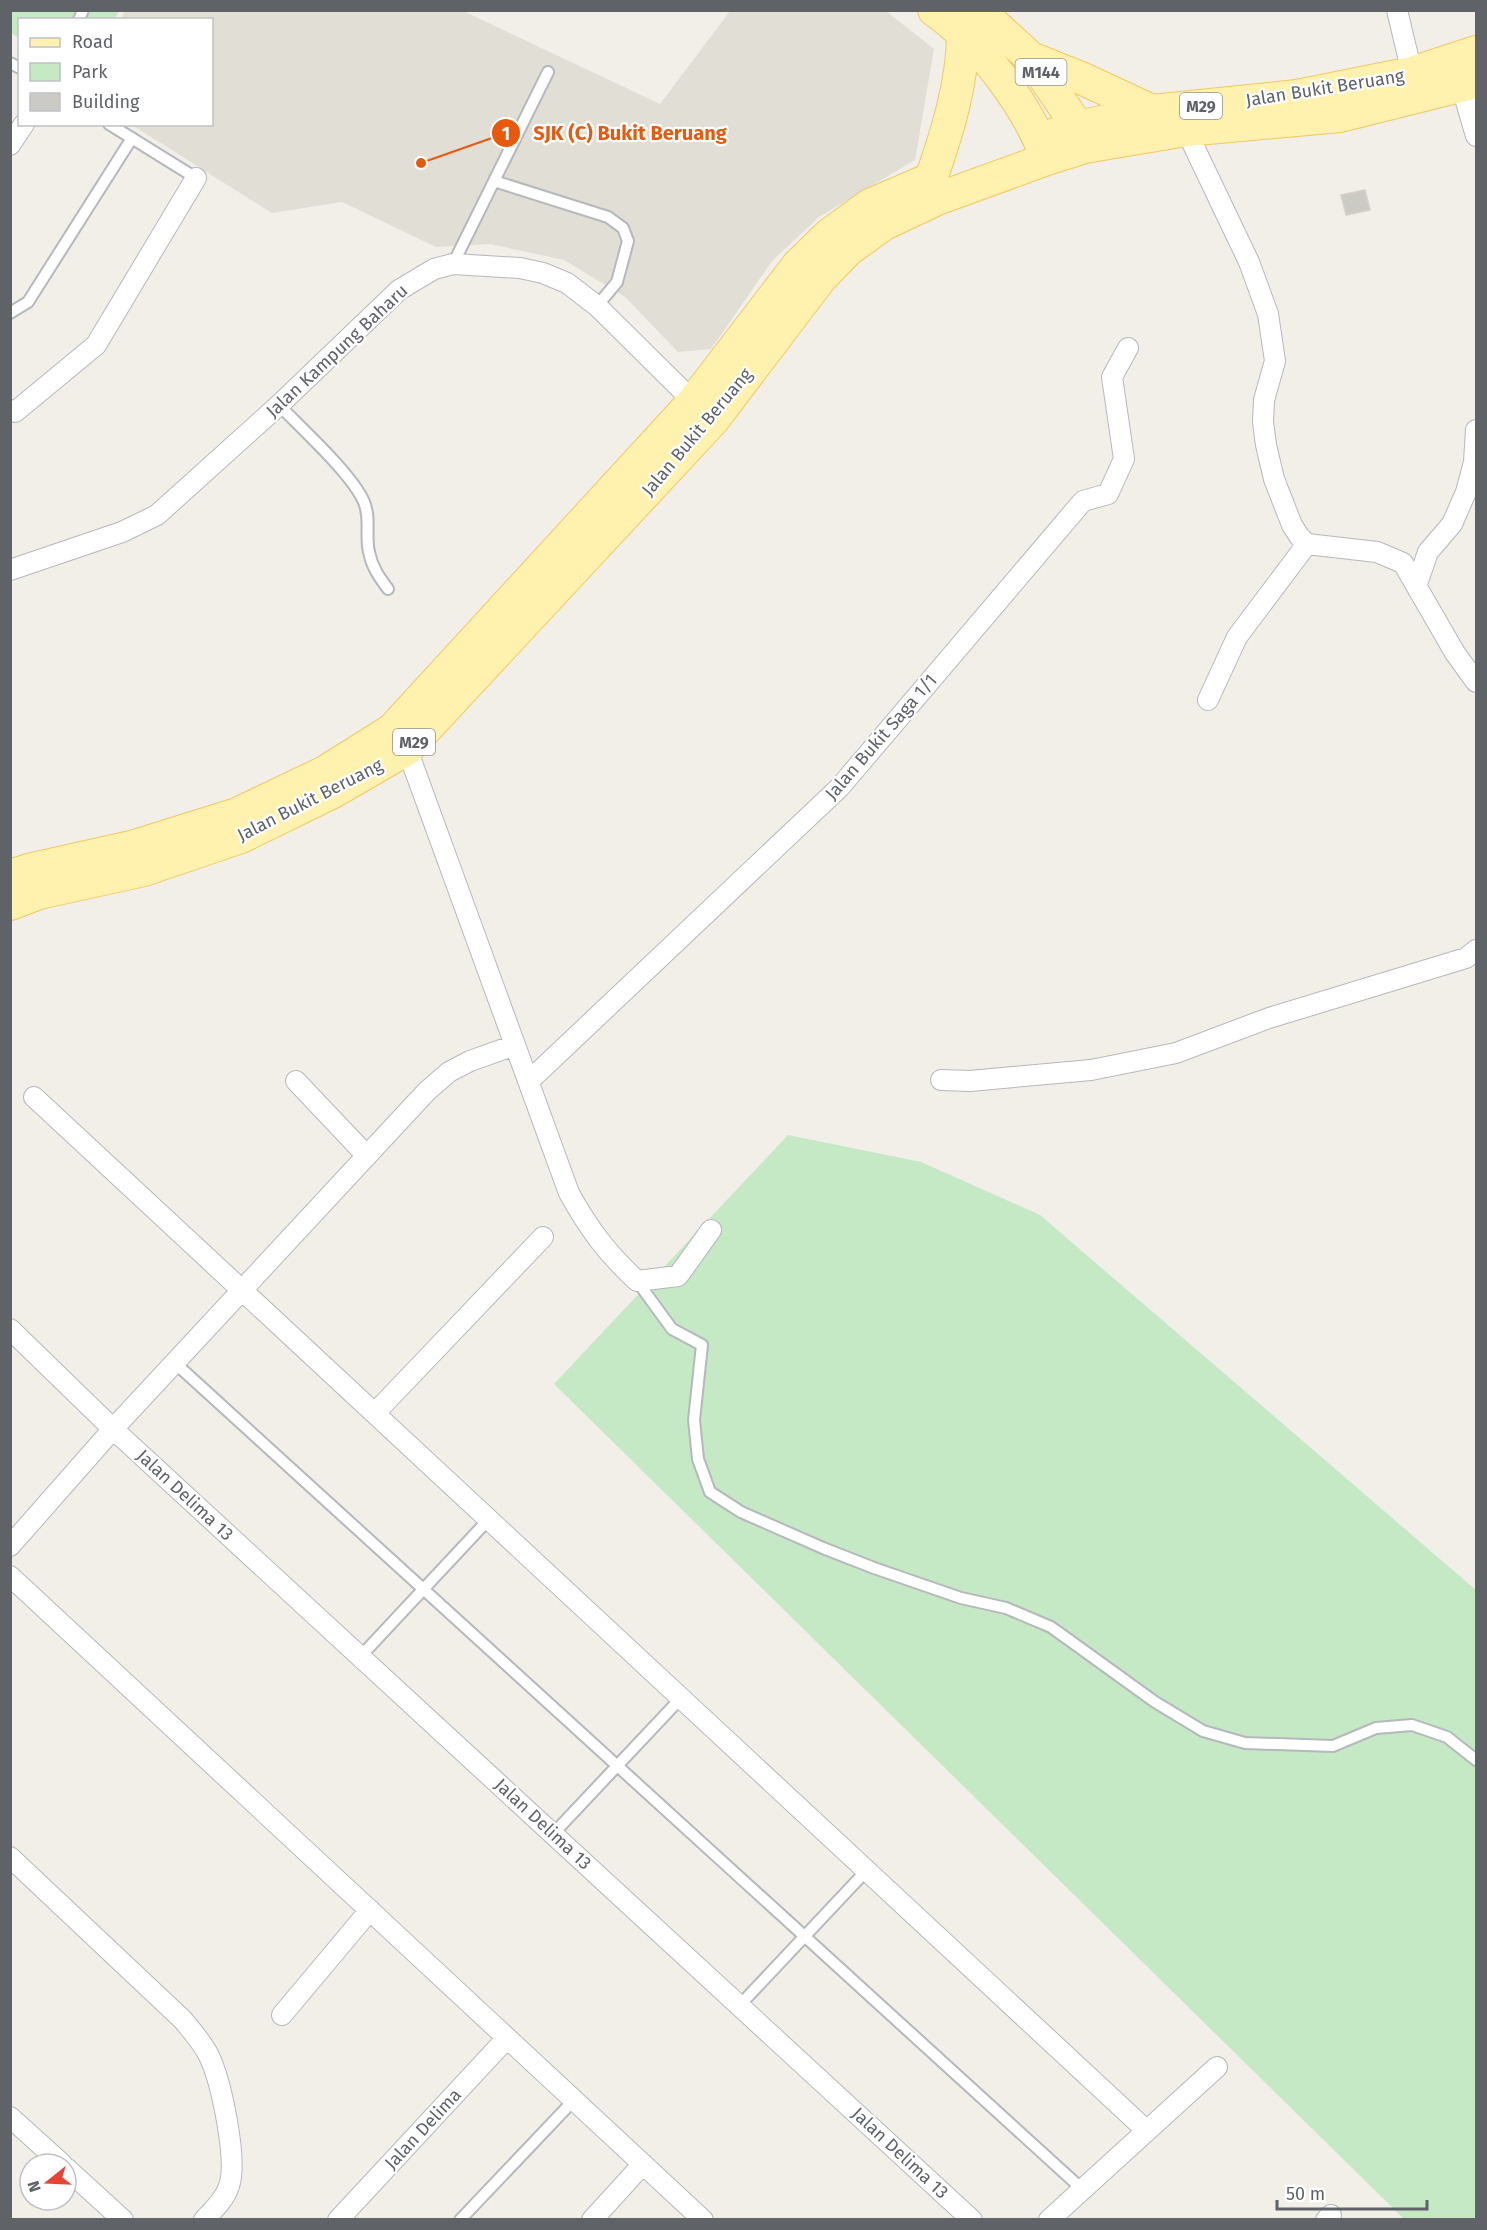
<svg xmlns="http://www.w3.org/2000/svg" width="1487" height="2230" font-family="'Fira Sans',sans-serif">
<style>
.education{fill:#e1ded6}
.green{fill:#c5e8c5}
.building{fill:#cccac5;stroke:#d6d1c6;stroke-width:1.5}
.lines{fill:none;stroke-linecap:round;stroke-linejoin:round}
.lane-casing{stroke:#b5b8bc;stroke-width:14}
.street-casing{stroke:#b5b8bc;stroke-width:22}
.primary-casing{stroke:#f2c960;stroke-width:34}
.lane{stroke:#fff;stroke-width:10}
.street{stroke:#fff;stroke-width:20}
.primary{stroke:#fff2af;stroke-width:32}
.labels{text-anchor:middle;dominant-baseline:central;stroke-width:4.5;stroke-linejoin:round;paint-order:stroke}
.shield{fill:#fff;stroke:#8f9295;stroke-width:1.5}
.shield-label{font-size:16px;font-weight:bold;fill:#5f6368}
.street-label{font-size:18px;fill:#5f6368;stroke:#fff}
.leader{fill:none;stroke:#e8590c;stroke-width:2}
.callout-dot{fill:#e8590c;stroke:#fff;stroke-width:2}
.mark-label{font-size:18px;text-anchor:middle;font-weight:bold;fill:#fff}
.callout-label{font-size:20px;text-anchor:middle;font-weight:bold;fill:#e8590c;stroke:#fff;stroke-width:4.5;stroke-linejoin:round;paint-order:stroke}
</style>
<rect width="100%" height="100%" fill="#f1efe8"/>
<path class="education" d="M125,10L463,11L660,104L730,11H886L934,49L915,160L819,217L772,261L711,349L678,352L625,297L564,260L490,244L436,247L342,202L272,213L132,125L212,124V20H121Z"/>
<path class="green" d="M10,11H119L115,19L20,20L19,38L11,33Z
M788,1135L921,1162L1040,1215L1476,1590V2219H1404L554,1384Z"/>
<path class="building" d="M1365,190L1370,210L1346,215L1341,195Z"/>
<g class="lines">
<defs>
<path id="lane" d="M79,20L83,10
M10,63L20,68
M109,124L196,178
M494,181L608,217L623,228L628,241L617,282L597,306
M453,264L548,72
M10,313L28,302L132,138
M279,405C302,429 352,474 364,502C371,519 365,536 369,552C372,567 379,577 388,589
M637,1281L672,1329L702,1345L694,1420L698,1459L710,1492L741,1512L823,1548L874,1568L961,1598L1006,1608L1051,1627L1155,1702L1203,1731L1245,1743L1333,1746L1376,1728L1412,1725L1447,1737L1476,1760
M175,1363L1082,2189
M360,1657L489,1519
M553,1834L681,1698
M740,2005L867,1870
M460,2220L574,2100"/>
<path id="street" d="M1397,10L1412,73
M1461,85L1476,136
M1186,130L1249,262L1268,314L1275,361L1264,400L1263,422L1266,445L1274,479L1292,525L1299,536L1307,544L1377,552L1403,563L1455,653L1476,682
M10,145L24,124
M10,410L15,412L96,345L196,178
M10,570L122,532L157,515L279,405L399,290L434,269L453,264L520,268L543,273L567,283L597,306L700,408
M1417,584L1428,552L1452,524L1466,492L1474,462L1476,430
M1208,700L1237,637L1307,544
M407,749L569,1193C589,1229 606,1252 637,1281L678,1276L711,1230
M941,1080L970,1081L1091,1070L1176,1053L1269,1018L1466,958L1476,950
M296,1081L367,1156
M529,1081L840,787L1083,501L1108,494L1124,459L1112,377L1128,348
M34,1097L1147,2131
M10,1329L113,1429L972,2220
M375,1413L543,1237
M10,1546L113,1429L427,1091L449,1072L470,1061L515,1045
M10,1576L703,2220
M10,1857L183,2020C192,2031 201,2041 208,2054C221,2079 238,2160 229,2186C225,2199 214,2209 204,2220
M282,2015L370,1910
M10,2117L62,2164
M66,2168L123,2220
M338,2220L507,2038
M592,2220L643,2164
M1049,2220L1217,2067
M1326,2220L1331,2215"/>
<path id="primary" d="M934,10C980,42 1028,106 1047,159
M978,10L1031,58L1078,127L1085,146
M1031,58L1081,78L1152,111
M1055,134L1078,127L1152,111L1297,96L1412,73L1476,52
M931,179C947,133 963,82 963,33
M10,876L32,869L135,846L237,814L325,772L392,730L693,402L798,265L830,234L870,205L926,181
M10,904L39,893L144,870L241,837L333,792L407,749L713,420L820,279L848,250L884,224L937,199L1047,159L1085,147L1186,130L1340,116L1476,82"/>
</defs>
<use href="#lane" class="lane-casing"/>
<use href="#street" class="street-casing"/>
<use href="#primary" class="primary-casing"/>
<use href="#lane" class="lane"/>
<use href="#street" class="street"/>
<use href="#primary" class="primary"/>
</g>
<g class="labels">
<g class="shield">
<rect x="1015.5" y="59" width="51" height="26" rx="4.5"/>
<rect x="1180" y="93" width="42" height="26" rx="4.5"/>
<rect x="393" y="729" width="42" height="26" rx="4.5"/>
</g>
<g class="shield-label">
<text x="1041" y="72">M144</text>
<text x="1201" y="106">M29</text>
<text x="414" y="742">M29</text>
</g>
<g class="street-label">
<text transform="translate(1325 88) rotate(-9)">Jalan Bukit Beruang</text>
<text transform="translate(337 351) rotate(-43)">Jalan Kampung Baharu</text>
<text transform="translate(697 432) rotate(-50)">Jalan Bukit Beruang</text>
<text transform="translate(881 737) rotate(-49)">Jalan Bukit Saga 1/1</text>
<text transform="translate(310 800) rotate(-27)">Jalan Bukit Beruang</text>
<text transform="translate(185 1495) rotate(43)">Jalan Delima 13</text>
<text transform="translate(543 1824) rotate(43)">Jalan Delima 13</text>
<text transform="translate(423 2129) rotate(-47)">Jalan Delima</text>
<text transform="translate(900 2153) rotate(43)">Jalan Delima 13</text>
</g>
</g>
<path class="leader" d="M421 163L506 133"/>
<g class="callout-dot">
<circle cx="421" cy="163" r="6"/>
<circle cx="506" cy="133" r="15"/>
</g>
<g class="mark-label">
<text x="506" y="140">1</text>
</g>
<g class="callout-label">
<text x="630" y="140">SJK (C) Bukit Beruang</text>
</g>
<rect width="1487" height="2230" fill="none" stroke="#5f6368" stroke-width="24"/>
<rect x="18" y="18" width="195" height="108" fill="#ffffff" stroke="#bfc1c3" stroke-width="1.5"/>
<rect x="30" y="38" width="30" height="9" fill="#fff2af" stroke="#bfc1c3" stroke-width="1.5"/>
<text x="72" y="48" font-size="18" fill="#5f6368">Road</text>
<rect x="30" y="63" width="30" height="18" fill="#c5e8c5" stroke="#bfc1c3" stroke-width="1.5"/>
<text x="72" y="78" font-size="18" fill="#5f6368">Park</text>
<rect x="30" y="93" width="30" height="18" fill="#cccac5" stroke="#bfc1c3" stroke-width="1.5"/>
<text x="72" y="108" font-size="18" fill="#5f6368">Building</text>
<g transform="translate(48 2182) rotate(252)"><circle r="28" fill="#ffffff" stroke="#bfc1c3" stroke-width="1.5"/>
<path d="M0-4.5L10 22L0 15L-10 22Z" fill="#ea4335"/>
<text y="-9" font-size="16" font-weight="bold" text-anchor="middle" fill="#5f6368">N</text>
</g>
<path d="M1277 2200v9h150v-9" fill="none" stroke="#5f6368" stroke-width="3"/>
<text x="1286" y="2200" font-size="18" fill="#5f6368" stroke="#ffffff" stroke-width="4.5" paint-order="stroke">50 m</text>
</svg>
